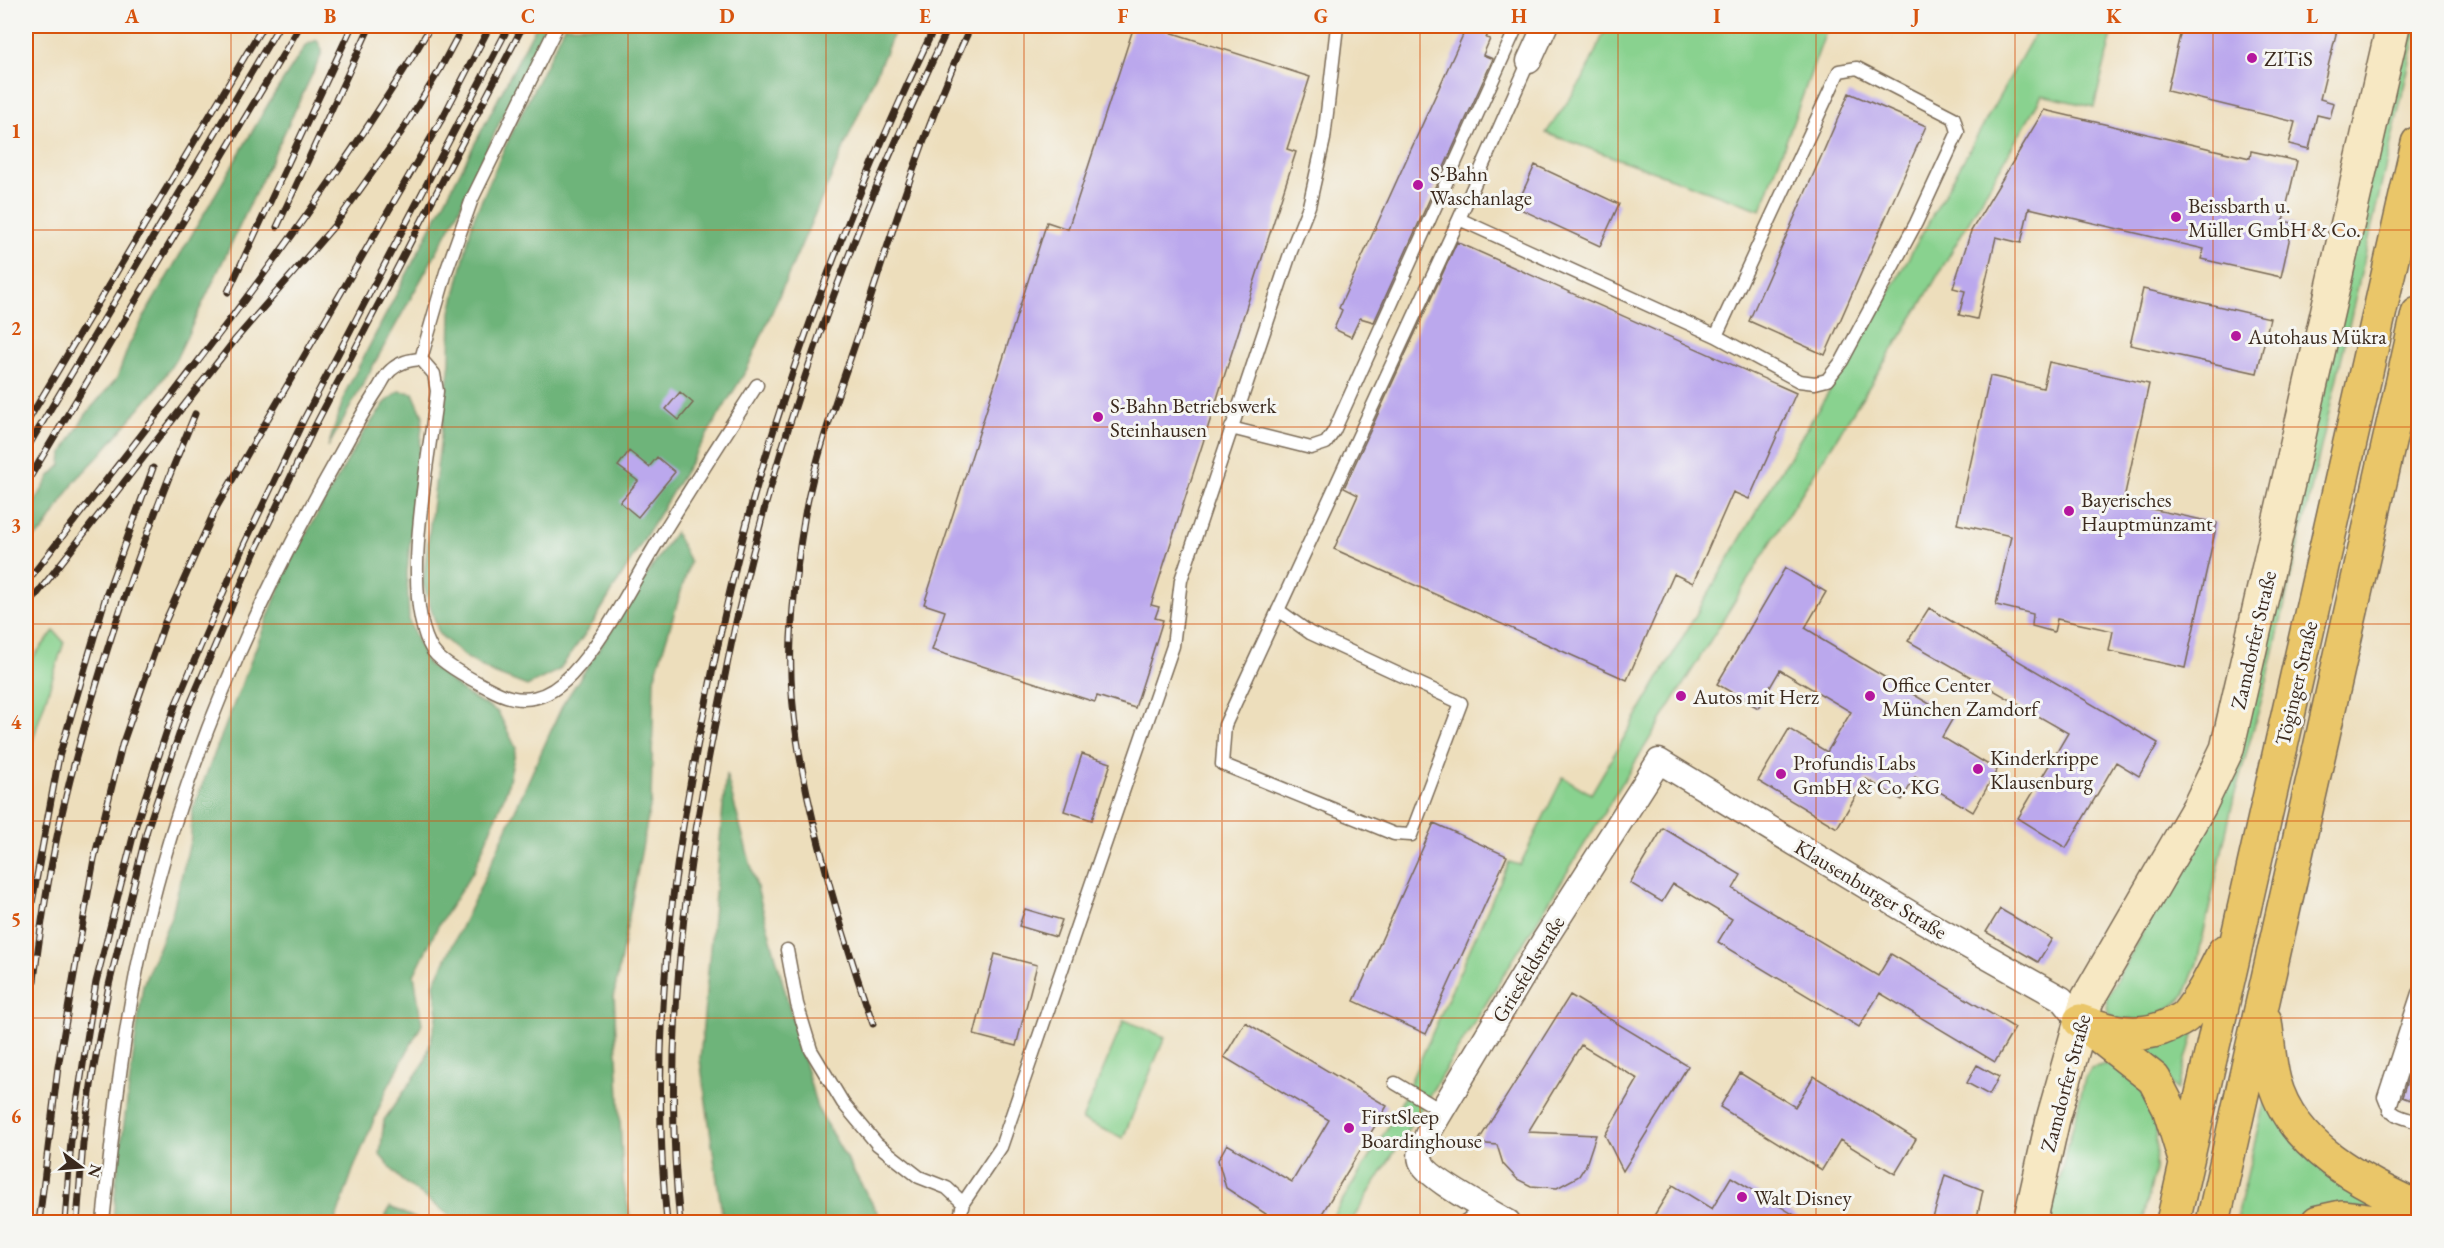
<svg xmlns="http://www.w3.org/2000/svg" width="2444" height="1248" font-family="'EB Garamond',serif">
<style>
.green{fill:#89d28f;stroke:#627e56;stroke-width:1.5}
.forest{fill:#6eb47a;stroke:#546f4c;stroke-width:1.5}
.building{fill:#bba8ed}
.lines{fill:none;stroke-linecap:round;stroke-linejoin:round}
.lane-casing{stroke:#796955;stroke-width:15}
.street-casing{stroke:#796955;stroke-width:27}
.secondary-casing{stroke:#796955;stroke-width:36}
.highway-casing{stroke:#796955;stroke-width:36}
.lane{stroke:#fff;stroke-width:12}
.street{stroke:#fff;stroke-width:24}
.secondary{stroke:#f7e8c3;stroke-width:33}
.highway{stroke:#eac669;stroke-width:33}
.rail-casing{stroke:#3b2a1e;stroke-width:7}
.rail{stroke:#f6f6f2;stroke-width:4.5;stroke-dasharray:14;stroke-linecap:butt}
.grid{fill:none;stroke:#d7540e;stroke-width:1.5;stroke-opacity:0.55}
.poi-dot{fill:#b5179e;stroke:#f6f6f2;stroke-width:2}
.labels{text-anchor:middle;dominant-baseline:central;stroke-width:6;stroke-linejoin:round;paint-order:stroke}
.poi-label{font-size:21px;fill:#3b2a1e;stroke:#f6f6f2;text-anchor:start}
.street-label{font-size:21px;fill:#3b2a1e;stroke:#f6f6f2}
.neatline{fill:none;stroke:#d7540e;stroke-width:2}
.grid-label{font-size:20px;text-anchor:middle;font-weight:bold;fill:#d7540e}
</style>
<rect width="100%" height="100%" fill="#f6f6f2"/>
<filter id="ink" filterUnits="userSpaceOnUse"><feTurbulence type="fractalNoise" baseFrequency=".0167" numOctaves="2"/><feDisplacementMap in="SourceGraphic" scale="12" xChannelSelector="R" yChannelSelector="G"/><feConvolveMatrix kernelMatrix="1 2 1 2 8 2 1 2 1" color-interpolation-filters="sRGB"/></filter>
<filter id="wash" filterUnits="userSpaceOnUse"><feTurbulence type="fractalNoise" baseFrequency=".008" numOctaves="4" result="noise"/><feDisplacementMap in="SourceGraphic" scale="24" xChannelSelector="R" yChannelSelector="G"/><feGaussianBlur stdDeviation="1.35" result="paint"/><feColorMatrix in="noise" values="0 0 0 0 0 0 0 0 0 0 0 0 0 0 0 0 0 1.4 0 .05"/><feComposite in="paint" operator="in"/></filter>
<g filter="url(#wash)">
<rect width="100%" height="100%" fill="#eddebc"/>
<path class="green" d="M1607,26H1828L1761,210L1546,133L1582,81Z
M2039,26H2114L2094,107L2042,95L1920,306L1791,510L1351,1222H1329L1396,1114L1509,862L1520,865L1563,777L1591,794L1766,495L1886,298Z
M2405,26H2418L2267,681L2234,797L2197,963L2185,994L2173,1006L2147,1020L2116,1019L2108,1012L2106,999L2181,862Z
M54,631L64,642L26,761V666Z
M1124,1020L1165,1037L1123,1138L1082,1120Z
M2195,1029L2177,1090L2138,1046Z
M2105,1064L2121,1068L2134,1076L2157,1120L2155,1169L2143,1222H2049L2085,1078L2092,1068Z
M2267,1090L2383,1202L2370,1208L2314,1212L2296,1222H2236Z"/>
<path class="forest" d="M536,26H545L453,222L328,447L346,391Z
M565,26H897L747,369L593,623L559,670L527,686L491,672L467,658L439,634L423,583L450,362L451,312L473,220L504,149Z
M317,40L322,50L320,58L176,359L157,388L100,455L75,481L43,531L32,539L26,538V518L50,476L61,465L62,454L86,414L117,378L129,345L150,306L273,96L306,45Z
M399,391L413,393L423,416L407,573L409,621L427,663L468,695L498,712L516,748L507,789L474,870L438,926L414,975L422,1024L387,1089L353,1170L335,1222H113L116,1182L143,985L172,914L191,838L192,811L288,566L362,435L385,403Z
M675,532L690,562L654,679L651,801L614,994L623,1181L631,1222H455L453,1218L401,1180L380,1155L384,1120L425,1062L438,1013L434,984L479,890L563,704Z
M726,774L817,1108L883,1222H723L700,1059Z
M390,1207L423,1222H383Z"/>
<g id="blocks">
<path class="building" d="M1134,26H1151L1310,77L1287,149L1296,152L1151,605L1159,607L1155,618L1163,620L1135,708L1097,696L1095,702L932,650L945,611L924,604L1047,222L1068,229Z
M1467,26H1492L1486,38L1490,39L1483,55L1493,59L1374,322L1360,318L1351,337L1334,329L1342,310L1339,308Z
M2182,26H2338L2320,99L2334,103L2330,118L2317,115L2309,149L2289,144L2295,122L2167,91Z
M1849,93L1926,126L1825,355L1749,321Z
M2044,110L2250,158L2251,151L2297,161L2283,221L2293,223L2281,277L2201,259L2204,249L2029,208L2021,243L1996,237L1977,319L1959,315L1965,291L1953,288L1971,231Z
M1535,165L1619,204L1600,246L1516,207Z
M1457,242L1796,393L1749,499L1733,492L1693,583L1674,574L1627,680L1334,549L1358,495L1344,488Z
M2143,289L2270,318L2257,373L2130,345Z
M2049,362L2149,384L2123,503L2217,523L2185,668L2109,651L2113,631L2057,619L2054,632L2032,626L2033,614L1996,605L2011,536L1957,524L1990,376L2043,388Z
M680,392L693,403L679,420L666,409Z
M629,451L649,467L657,457L675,472L638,517L620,502L638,481L618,466Z
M1785,568L1826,592L1805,628L1820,637L1819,638L1953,718L1942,737L1997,770L1973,812L1915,777L1902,800L1866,779L1837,828L1758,781L1789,729L1827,752L1851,712L1780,670L1758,708L1717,684Z
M1929,608L2158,743L2139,776L2116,762L2066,848L2018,818L2068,733L1908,641Z
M1082,754L1111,763L1092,820L1064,811Z
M1434,823L1507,856L1426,1034L1354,1001Z
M1663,828L1741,875L1733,889L1878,976L1891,954L2015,1028L1995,1062L1880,993L1859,1027L1718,942L1732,919L1673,884L1662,902L1630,883Z
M1025,909L1062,920L1056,937L1019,926Z
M2000,909L2052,939L2038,962L1986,932Z
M995,954L1037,965L1016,1046L974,1035Z
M1570,995L1688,1066L1623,1171L1605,1135L1638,1079L1581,1045L1528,1132L1596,1135L1586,1165L1579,1176L1557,1188L1531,1186L1517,1179L1503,1164L1497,1145L1477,1143Z
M1245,1022L1387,1106L1317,1222H1261L1266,1214L1226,1188L1218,1160L1227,1144L1292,1182L1329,1120L1224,1057Z
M2417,1049L2418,1050V1103L2402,1097Z
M1977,1065L1999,1077L1989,1095L1967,1083Z
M1740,1073L1795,1107L1814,1076L1916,1139L1895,1174L1840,1140L1822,1170L1720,1107Z
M1945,1175L1983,1190L1976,1222H1932Z
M1731,1177L1806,1222H1650L1673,1185L1712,1209Z"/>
</g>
</g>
<g filter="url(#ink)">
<use href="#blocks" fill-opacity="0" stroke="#796955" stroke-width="1.5"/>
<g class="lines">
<defs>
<path id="lane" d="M1459,219L1716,336L1839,71L1857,68L1954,118L1958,132L1916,223L1842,361L1827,380L1815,383L1799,381L1716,336
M421,359L446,272L472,199L557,26
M1231,428L1311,448L1326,443L1334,431L1517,26
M1278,610L1310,633L1461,703L1411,835L1394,834L1222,764L1225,725L1459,219L1529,61
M787,950L797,1004L811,1050L843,1103L877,1144L919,1177L947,1188L963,1203
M2418,993L2384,1097C2391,1117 2399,1116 2418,1122
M1395,1083L1442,1111
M2389,1110L2409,1047
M103,1222C112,1136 121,1049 138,964C174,789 247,618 335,463C349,438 362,413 378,389C382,383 385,375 391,370C400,362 409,360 421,359L434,374L437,391C430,455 398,597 433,651C443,665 478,683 494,691C523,706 548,699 571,675C606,638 629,589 655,546C688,492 723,438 757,385
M959,1222L963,1203L1001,1147L1173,646L1181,580L1291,251L1309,206L1324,139L1337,26
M1464,1222L1484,1208"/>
<path id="street" d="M1529,61L1545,26
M1508,1222C1491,1212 1425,1177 1421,1161C1418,1152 1424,1144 1427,1135L1545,939L1659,761L1918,918L2062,999L2080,1021"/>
<path id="secondary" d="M2030,1222L2053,1119L2087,1000L2200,805L2227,749L2393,26"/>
<path id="highway" d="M2080,1021C2112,1032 2138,1040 2170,1025C2175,1022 2182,1020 2186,1016C2202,997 2213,974 2224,952
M2265,1021C2268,1041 2269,1062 2274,1081C2292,1148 2361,1181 2418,1208
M2093,1031L2154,1079L2169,1108L2186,1163
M2173,1222L2418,143
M2213,1222L2418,314
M2318,1222L2341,1217L2384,1222"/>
</defs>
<use href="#lane" class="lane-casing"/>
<use href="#street" class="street-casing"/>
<use href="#secondary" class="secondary-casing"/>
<use href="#highway" class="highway-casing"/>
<use href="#lane" class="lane"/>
<use href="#street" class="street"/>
<use href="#secondary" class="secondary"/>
<use href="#highway" class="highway"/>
<defs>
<path id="rail" d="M277,227L370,26
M228,292L352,26
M26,424L263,26
M26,450L279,26
M26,484L300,26
M26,583C166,402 313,223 431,26
M26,608L235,340L334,226L402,131L439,71L463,26
M26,935L59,757L106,596L153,468
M873,1024C852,964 834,905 819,844C802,777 788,708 791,638C793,596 798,555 805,514C818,444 845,376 867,309C898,213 929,117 971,26
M26,1051C36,954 49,856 75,761C106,642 147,527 195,414
M39,1222L58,1067L94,859L122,745L165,622L216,508L443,117L490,26
M65,1222L71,1141L96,982L136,825L175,706L242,549L303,421L509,26
M77,1222L83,1143L93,1072L109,985L147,830L187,711L254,554L315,426L523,26
M667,1222C649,1048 670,873 706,703C720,633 735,564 754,496C800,334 862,177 935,26
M680,1222C662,1053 683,881 717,715C725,678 731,641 740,605C767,488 804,372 847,260C877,180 913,102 949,26"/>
</defs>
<use href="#rail" class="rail-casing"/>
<use href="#rail" class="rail"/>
</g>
</g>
<path class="grid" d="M231,26V1222M429,26V1222M628,26V1222M826,26V1222M1024,26V1222M1222,26V1222M1420,26V1222M1618,26V1222M1816,26V1222M2015,26V1222M2213,26V1222M26,230H2418M26,427H2418M26,624H2418M26,821H2418M26,1018H2418"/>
<g class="poi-dot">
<circle cx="2252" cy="58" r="6"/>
<circle cx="1418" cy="185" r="6"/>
<circle cx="2176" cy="217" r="6"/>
<circle cx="2236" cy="336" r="6"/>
<circle cx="1098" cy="417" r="6"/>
<circle cx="2069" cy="511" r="6"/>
<circle cx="1681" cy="696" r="6"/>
<circle cx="1870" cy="696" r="6"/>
<circle cx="1978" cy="769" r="6"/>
<circle cx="1781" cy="774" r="6"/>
<circle cx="1349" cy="1128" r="6"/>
<circle cx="1742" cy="1197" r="6"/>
</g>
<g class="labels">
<g class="poi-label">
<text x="2264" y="58">ZITiS</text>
<text x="1430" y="173">S-Bahn<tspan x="1430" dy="24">Waschanlage</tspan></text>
<text x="2188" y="205">Beissbarth u.<tspan x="2188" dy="24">Müller GmbH &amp; Co.</tspan></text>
<text x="2248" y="336">Autohaus Mükra</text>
<text x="1110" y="405">S-Bahn Betriebswerk<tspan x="1110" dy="24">Steinhausen</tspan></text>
<text x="2081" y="499">Bayerisches<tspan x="2081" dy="24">Hauptmünzamt</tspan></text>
<text x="1882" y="684">Office Center<tspan x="1882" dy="24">München Zamdorf</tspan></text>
<text x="1693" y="696">Autos mit Herz</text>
<text x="1990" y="757">Kinderkrippe<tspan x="1990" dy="24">Klausenburg</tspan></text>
<text x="1793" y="762">Profundis Labs<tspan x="1793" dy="24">GmbH &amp; Co. KG</tspan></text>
<text x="1361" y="1116">FirstSleep<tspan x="1361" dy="24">Boardinghouse</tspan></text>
<text x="1754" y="1197">Walt Disney</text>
</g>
<g class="street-label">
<text transform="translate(2253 640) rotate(-77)">Zamdorfer Straße</text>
<text transform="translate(2296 683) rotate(-77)">Töginger Straße</text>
<text transform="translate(1871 889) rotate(31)">Klausenburger Straße</text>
<text transform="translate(1528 969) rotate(-59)">Griesfeldstraße</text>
<text transform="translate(2065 1083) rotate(-75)">Zamdorfer Straße</text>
</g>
</g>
<rect width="2444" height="1248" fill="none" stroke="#f6f6f2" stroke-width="66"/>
<g transform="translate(81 1167) rotate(106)" stroke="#f6f6f2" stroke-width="4.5" paint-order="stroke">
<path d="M0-4.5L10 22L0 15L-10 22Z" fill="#3b2a1e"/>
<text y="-9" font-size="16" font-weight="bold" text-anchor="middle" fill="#3b2a1e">N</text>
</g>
<rect x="33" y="33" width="2378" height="1182" class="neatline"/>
<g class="grid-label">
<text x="132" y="23">A</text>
<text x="330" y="23">B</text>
<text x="528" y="23">C</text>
<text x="727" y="23">D</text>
<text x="925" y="23">E</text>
<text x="1123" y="23">F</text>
<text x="1321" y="23">G</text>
<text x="1519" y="23">H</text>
<text x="1717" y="23">I</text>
<text x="1916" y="23">J</text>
<text x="2114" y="23">K</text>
<text x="2312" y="23">L</text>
<text x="16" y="138">1</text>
<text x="16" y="335">2</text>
<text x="16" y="532">3</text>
<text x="16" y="729">4</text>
<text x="16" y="926">5</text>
<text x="16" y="1123">6</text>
</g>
</svg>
